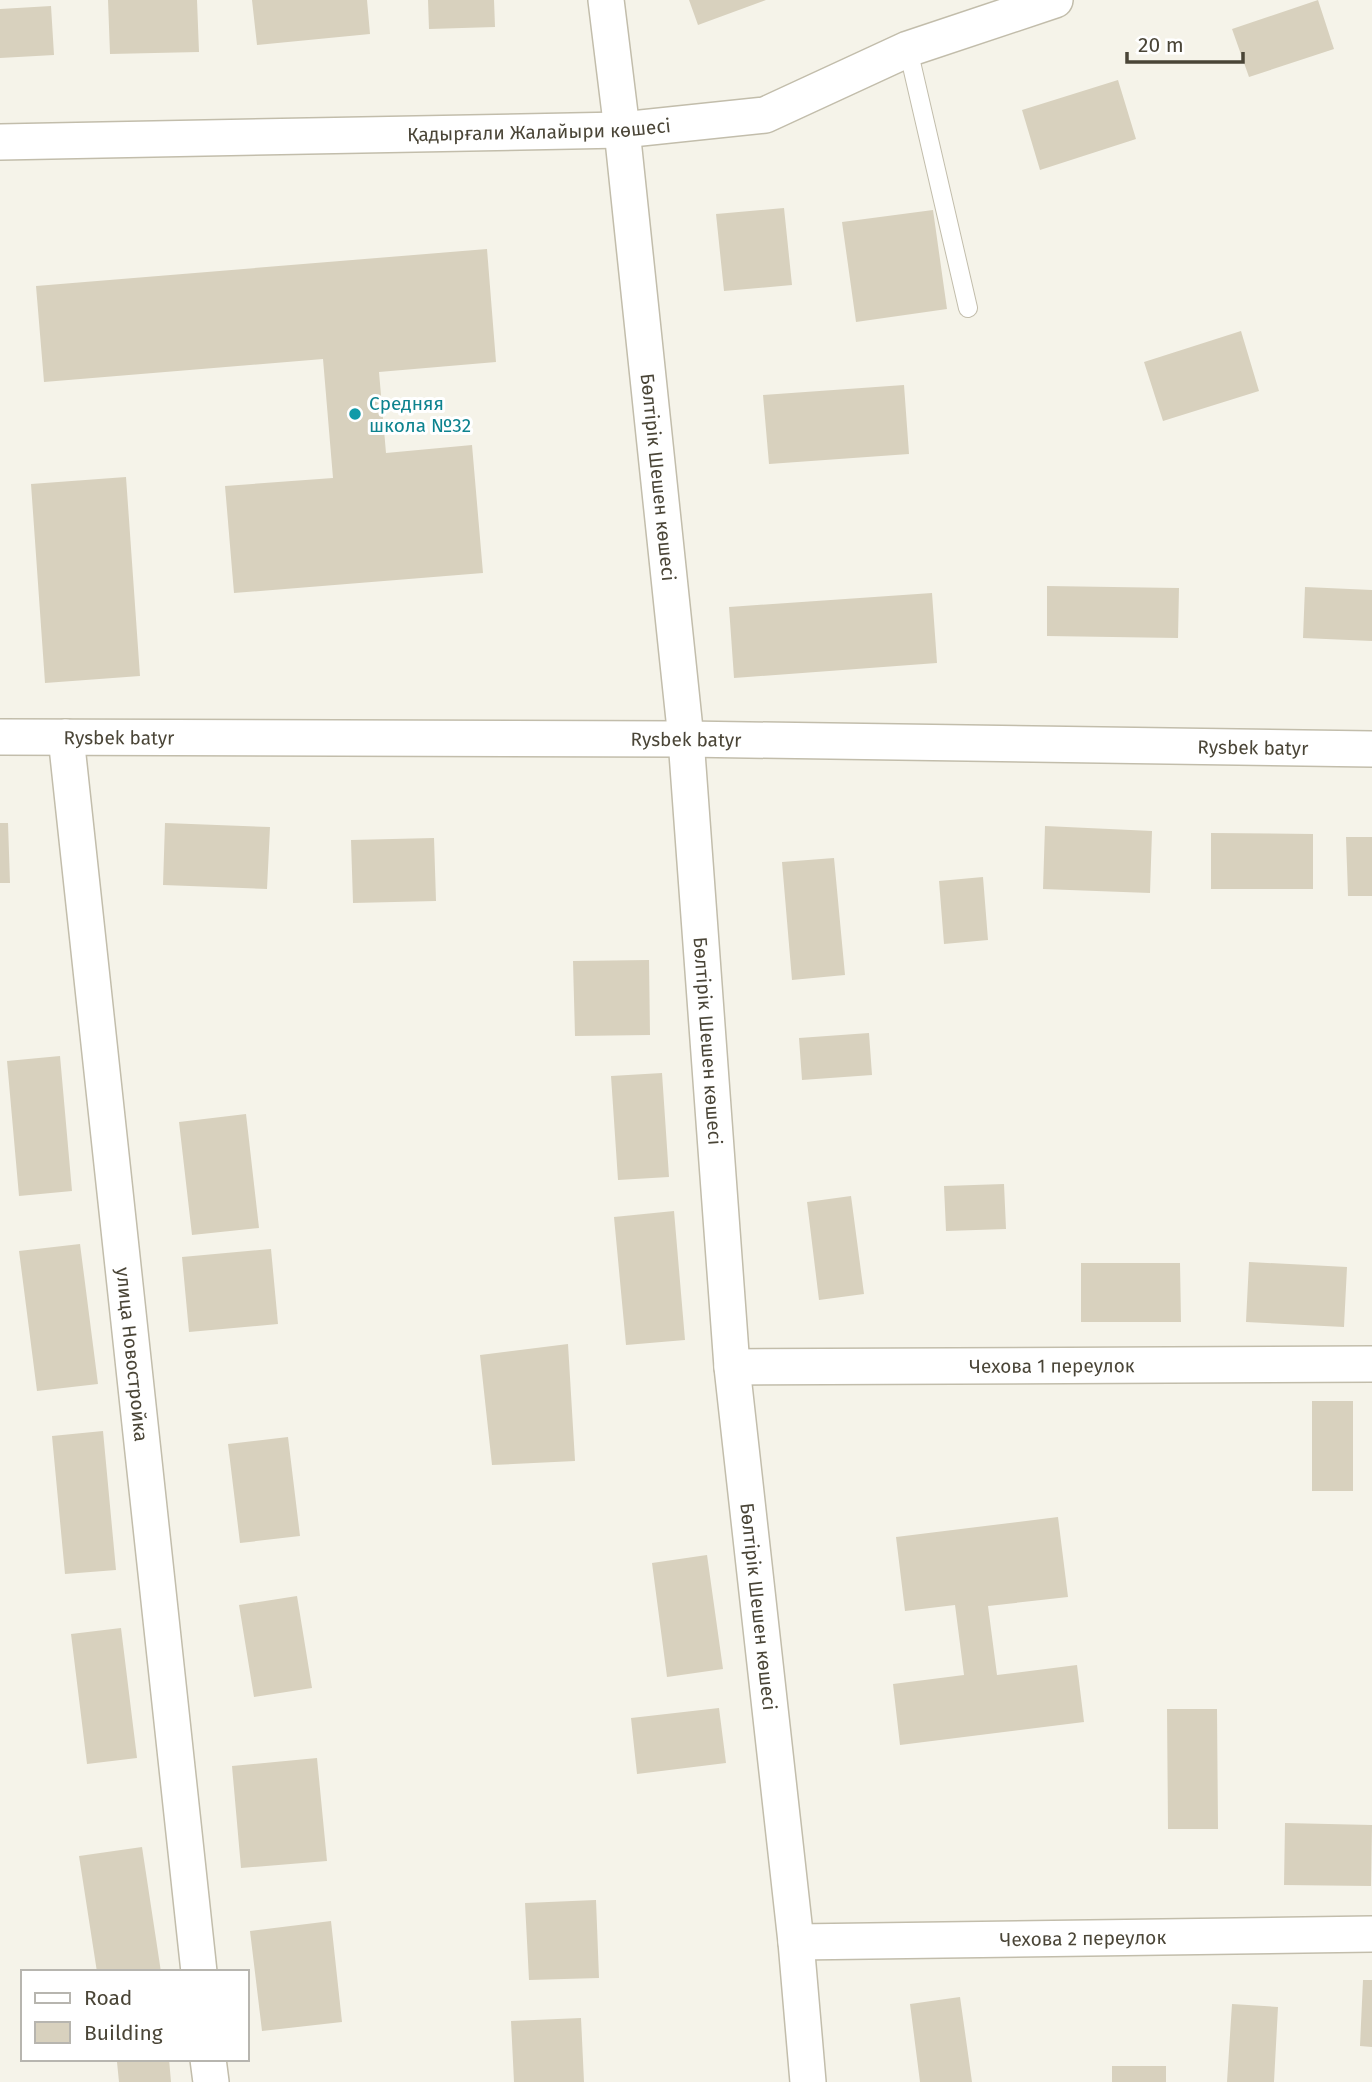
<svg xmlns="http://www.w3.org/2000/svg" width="1372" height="2082" font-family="'Fira Sans',sans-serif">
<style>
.building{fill:#d8d1be}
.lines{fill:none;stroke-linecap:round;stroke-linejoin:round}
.lane-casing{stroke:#c2bdab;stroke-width:20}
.street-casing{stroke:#c2bdab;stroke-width:38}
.lane{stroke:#fff;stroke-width:18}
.street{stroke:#fff;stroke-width:35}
.culture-dot{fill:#0f9aa8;stroke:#fff;stroke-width:2.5}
.labels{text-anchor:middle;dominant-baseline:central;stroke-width:6;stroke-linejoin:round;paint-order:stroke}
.street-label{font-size:19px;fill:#4a4537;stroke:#fff}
.culture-label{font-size:19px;fill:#0d838f;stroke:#fff;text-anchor:start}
</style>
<rect width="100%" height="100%" fill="#f5f3e9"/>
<path class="building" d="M108,0H197L199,52L110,54Z
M252,0H367L370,34L257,45Z
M428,0H494L495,27L429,29Z
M689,0H766L698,25Z
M1318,0L1334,49L1249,77L1232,29Z
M51,6L54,55L0,58V9Z
M1118,80L1136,139L1040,170L1022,110Z
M784,208L792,285L724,291L716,214Z
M933,210L947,309L856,322L842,222Z
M487,249L496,362L379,372L386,453L472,445L483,573L234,593L225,486L333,478L323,359L44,382L36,286Z
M1241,331L1259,391L1163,421L1144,362Z
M904,385L909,454L769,464L763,395Z
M126,477L140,676L45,683L31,484Z
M1047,586L1179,588L1178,638L1047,636Z
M1305,587L1372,590V641L1303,638Z
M932,593L937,663L734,678L729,607Z
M0,823H8L10,883H0Z
M165,823L270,827L267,889L163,885Z
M1045,826L1152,831L1150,893L1043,889Z
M1211,833L1313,834V889H1211Z
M1346,837H1372V896H1348Z
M434,838L436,901L353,903L351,840Z
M834,858L845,975L792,980L782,862Z
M983,877L988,940L944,944L939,881Z
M649,960L650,1035L575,1036L573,961Z
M869,1033L872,1075L802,1080L799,1038Z
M60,1056L72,1191L19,1196L7,1061Z
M662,1073L669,1177L618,1180L611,1076Z
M246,1114L259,1228L192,1235L179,1122Z
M1004,1184L1006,1229L946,1231L944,1186Z
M851,1196L864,1294L819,1300L807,1202Z
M674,1211L685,1340L626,1345L614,1217Z
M80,1244L98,1384L37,1391L19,1251Z
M271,1249L278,1324L189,1332L182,1257Z
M1249,1262L1347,1267L1344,1327L1246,1322Z
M1081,1263H1180L1181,1322H1081Z
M568,1344L575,1461L492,1465L480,1355Z
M1312,1401H1353V1491H1312Z
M103,1431L116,1570L65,1574L52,1436Z
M288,1437L300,1536L240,1543L228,1444Z
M1058,1517L1068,1597L988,1606L997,1675L1077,1665L1084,1722L900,1745L893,1684L964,1675L955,1605L905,1611L896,1537Z
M707,1555L723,1669L667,1677L652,1563Z
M297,1596L312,1688L254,1697L239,1605Z
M121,1628L137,1758L87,1764L71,1634Z
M719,1708L726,1763L637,1774L631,1718Z
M1167,1709H1217L1218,1829H1168Z
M317,1758L327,1861L241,1868L232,1766Z
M1285,1823L1372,1825L1371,1886L1284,1885Z
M142,1847L161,1972H97L79,1856Z
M596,1900L599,1978L529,1980L525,1903Z
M331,1921L342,2022L262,2031L250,1931Z
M1363,1980H1372V2047L1360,2046Z
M960,1997L972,2082H920L910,2004Z
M1232,2004L1278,2007L1274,2082H1227Z
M581,2018L584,2082H514L511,2021Z
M141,2059H169L171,2082H119L117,2062Z
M1112,2066H1166V2082H1112Z"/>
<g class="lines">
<defs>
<path id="lane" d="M908,49L968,308"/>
<g id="street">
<path id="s1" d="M606,0L622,130L686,739L732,1367L796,1942L808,2082"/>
<path id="s2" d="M0,142L622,130L765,115L908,49L1055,0"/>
<path id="s3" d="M0,737L686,739L1372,749"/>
<path id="s4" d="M66,737L199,1972"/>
<path id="s5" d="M732,1367L1372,1364"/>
<path id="s6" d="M796,1942L1372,1934"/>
<path d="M208,2059L211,2082"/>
</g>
</defs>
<use href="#lane" class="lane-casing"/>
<use href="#street" class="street-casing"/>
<use href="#lane" class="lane"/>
<use href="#street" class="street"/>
</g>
<circle class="culture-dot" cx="355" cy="414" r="7"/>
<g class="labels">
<g class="street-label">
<text stroke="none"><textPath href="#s2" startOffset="539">Қадырғали Жалайыри көшесі</textPath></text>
<text stroke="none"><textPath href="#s1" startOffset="480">Бөлтірік Шешен көшесі</textPath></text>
<text stroke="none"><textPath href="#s3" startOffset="119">Rysbek batyr</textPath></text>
<text stroke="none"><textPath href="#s3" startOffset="686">Rysbek batyr</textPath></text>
<text stroke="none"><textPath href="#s3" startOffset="1253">Rysbek batyr</textPath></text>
<text stroke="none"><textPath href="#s1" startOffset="1046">Бөлтірік Шешен көшесі</textPath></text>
<text stroke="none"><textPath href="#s4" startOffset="621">улица Новостройка</textPath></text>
<text stroke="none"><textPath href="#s5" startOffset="320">Чехова 1 переулок</textPath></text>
<text stroke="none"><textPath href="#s1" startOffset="1614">Бөлтірік Шешен көшесі</textPath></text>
<text stroke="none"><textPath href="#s6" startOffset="287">Чехова 2 переулок</textPath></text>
</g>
<g class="culture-label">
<text x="369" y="403">Средняя<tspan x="369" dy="22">школа №32</tspan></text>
</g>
</g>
<rect x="21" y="1970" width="228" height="91" fill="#ffffff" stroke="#b7b5af" stroke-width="2"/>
<rect x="35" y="1993" width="35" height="10" fill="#ffffff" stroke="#b7b5af" stroke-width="2"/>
<text x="84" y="2005" font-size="21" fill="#4a4537">Road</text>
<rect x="35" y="2022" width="35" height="21" fill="#d8d1be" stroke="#b7b5af" stroke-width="2"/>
<text x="84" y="2040" font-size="21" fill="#4a4537">Building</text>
<path d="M1127 52v10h116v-10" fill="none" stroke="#4a4537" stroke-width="3.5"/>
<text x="1138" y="52" font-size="21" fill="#4a4537" stroke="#ffffff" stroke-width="5" paint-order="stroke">20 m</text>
</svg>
